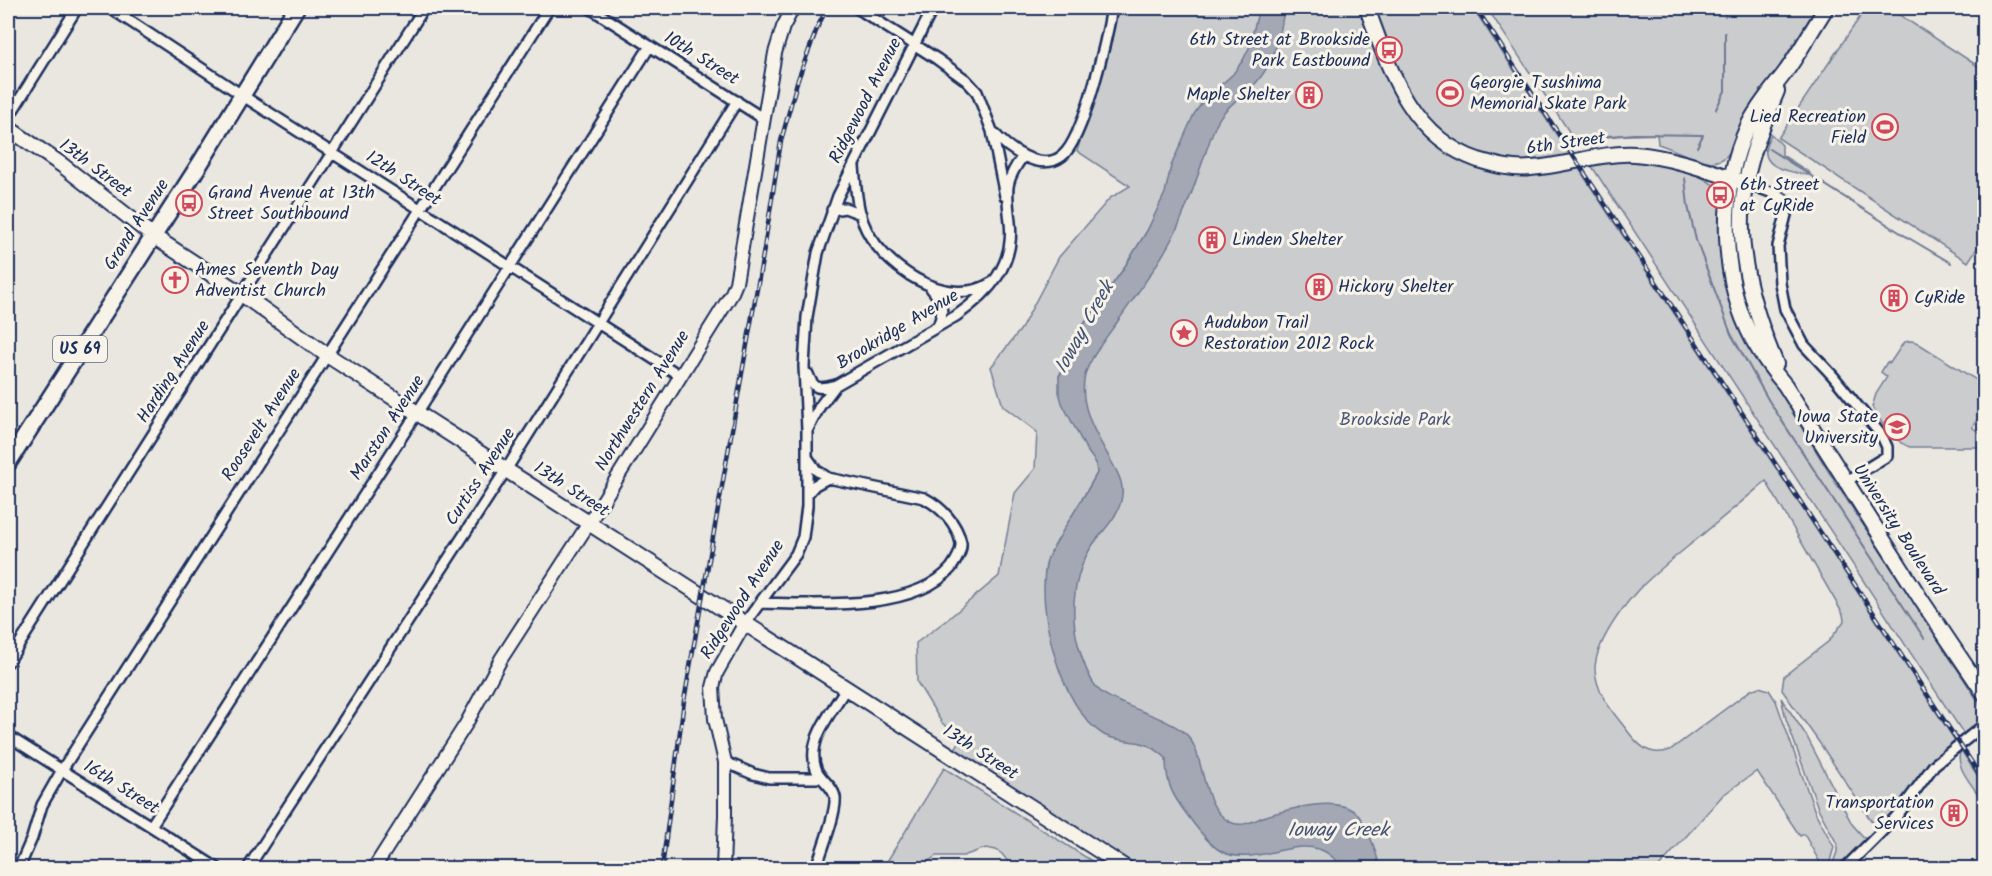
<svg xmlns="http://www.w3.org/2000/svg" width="1992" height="876" font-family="Kalam,sans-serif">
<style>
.green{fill:#cbcccd;stroke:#737e96;stroke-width:1.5;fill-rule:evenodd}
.water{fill:#a3a8b4;stroke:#6d7892;stroke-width:1.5}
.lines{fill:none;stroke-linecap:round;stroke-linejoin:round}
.stream{stroke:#6d7892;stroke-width:2}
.minor-casing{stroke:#1b2f5e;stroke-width:14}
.tertiary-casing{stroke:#1b2f5e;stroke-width:16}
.secondary-casing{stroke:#1b2f5e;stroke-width:18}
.primary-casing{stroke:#1b2f5e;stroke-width:20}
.minor{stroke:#f7f3e8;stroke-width:9}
.tertiary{stroke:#f7f3e8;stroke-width:12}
.secondary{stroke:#f7f3e8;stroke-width:14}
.primary{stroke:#f7f3e8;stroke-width:15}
.rail-casing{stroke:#1b2f5e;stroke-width:4.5}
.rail{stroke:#f7f3e8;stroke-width:2;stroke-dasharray:7;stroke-linecap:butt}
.labels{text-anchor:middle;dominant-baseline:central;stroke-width:6;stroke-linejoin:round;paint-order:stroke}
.shield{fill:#f7f3e8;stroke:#5d6a87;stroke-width:1.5}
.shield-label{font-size:16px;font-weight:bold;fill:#1b2f5e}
.poi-label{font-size:18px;fill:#1b2f5e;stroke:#f7f3e8;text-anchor:start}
.street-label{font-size:18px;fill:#1b2f5e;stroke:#f7f3e8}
.park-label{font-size:18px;fill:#47567a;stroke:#f7f3e8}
.water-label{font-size:20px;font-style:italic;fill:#445378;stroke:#f7f3e8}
</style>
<rect width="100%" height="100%" fill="#eae7e0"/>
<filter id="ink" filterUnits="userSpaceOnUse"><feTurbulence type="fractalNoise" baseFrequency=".0167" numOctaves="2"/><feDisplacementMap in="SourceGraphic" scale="12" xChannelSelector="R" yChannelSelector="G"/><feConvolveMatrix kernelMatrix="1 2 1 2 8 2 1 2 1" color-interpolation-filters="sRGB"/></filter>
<g filter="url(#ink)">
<path class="green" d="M1116,8H1473L1956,742C1925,764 1909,798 1883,825H1875L1870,819L1821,745L1782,690L1784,676L1829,641L1844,621L1843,614L1766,481C1740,503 1713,526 1686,548C1670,561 1653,575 1638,590C1622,608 1595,644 1595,669C1596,693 1612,711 1626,729C1637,744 1649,758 1670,750L1751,690L1759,687L1769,690L1776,701L1815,812L1834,847L1828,868H1823L1804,834L1800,836L1757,771L1723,795L1658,868H1131L953,752L962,738L942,723L917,682L916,643L948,619L999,576L1015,493L1035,469L1037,432L1003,406L991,367L1021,329L1059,257L1110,198L1130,186L1077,151L1104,63ZM1160,205L1129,281L1068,387L1109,483L1047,604L1045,574L1048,558L1097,473L1096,463L1068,414L1059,376L1082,327L1122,271L1147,231Z
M1487,8H1816L1753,109L1733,155L1729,153C1714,175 1678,149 1658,144L1657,134L1598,136L1597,143L1584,146L1578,145Z
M1866,8H1889L1984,70V238L1968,262L1778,138Z
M1771,134L1782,145V155L1807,171L1810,173L1808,175C1783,171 1753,166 1771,134Z
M1621,161C1647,160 1697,169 1717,188L1714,190L1717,196L1720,195L1722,202L1746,336L1830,474L1980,704C1987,720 1977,727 1965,736L1591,165Z
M1911,341L1916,342L1978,381L1984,387V410L1972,427L1980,433L1984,427V447H1910C1894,442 1880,421 1872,407L1876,394L1887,377L1881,372L1887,362L1890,363L1904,342Z
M1781,698L1806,735L1852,824L1867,841L1839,868H1831L1837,852V844L1818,808L1786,719Z
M1961,750L1984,786V799H1981C1973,785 1953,766 1961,750Z
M944,768L1103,868H1013L1002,854L996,850L986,848L963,856H936L919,868H883Z"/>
<path class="water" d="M1259,8H1284C1281,36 1273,67 1252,87C1241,98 1227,105 1219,119C1212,131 1209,144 1204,157C1197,179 1189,201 1180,222C1164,258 1140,289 1118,321C1108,335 1089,359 1085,375C1078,404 1095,433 1109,457C1115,469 1124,481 1122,495C1120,514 1108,525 1097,539C1074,568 1069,610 1078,644C1081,657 1090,683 1100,691C1112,702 1147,712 1163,720C1171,724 1182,729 1188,736C1206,758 1200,806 1230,822C1242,828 1253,821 1263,817C1285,810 1334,796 1354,811C1368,822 1376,852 1380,868H1342C1339,862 1335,859 1330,855C1299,831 1252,871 1219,850C1208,843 1196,827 1188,816C1172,795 1166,784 1166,758C1157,750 1148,743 1135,742C1124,740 1114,740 1104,735C1060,708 1035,608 1047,560C1050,552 1056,543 1060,536C1072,514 1086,495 1097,473L1096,463L1086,449L1062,403L1059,392V377L1082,327L1122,271L1147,231L1165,193L1171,166L1194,114L1204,100L1233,74L1243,60L1249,48Z"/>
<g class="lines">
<path class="stream" d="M1724,8L1725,16
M1716,109L1725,91V33
M1593,138L1634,134L1703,135L1697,147
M1769,149L1907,237L1951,263
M1685,178L1688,206L1696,240L1731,334L1769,401L1924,638"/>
<defs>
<path id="minor" d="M110,8L251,101L679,375
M590,8L764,119
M857,8L937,59L966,80L977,92L992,131L1005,196
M8,118L77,8
M993,132C1007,148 1040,173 1062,156C1084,139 1107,37 1112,8
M854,167C856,185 856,205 863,222C879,265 947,311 991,283
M1745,183L1776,194L1785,200L1787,211L1778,246L1780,283L1785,309L1804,345L1833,376L1882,436L1887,447V456L1845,482
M832,210L845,208L861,214
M931,288C942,301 945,310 938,326
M808,374C814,391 820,389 836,385
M808,429L820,406L836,385L956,316C989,293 1015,265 1010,222C1007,191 1003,183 1023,156
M807,457L816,470L828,478
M761,603C813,604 914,612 951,568C956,561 962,552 961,543C957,523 941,507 924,498L828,478L815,485L807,494
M745,623L796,554L803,537L807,506V430L804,366L807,317L818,253L838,196L933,8
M8,662L424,8
M8,736L217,868
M725,762L753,774L769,778H821
M151,826L417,413L650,46
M19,868L32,838L42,805L62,770L549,8
M248,868L506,470L737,101
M816,868C821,852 837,812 835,797C833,786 822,781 817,771C804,743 832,712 846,688
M1845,868L1896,817L1934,765L1984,725"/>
<path id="tertiary" d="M374,868L466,724L501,659L589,523L731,295L736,283L775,53L783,27L793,8
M723,868L725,815V762L715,719L713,687L717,672L745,623"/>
<path id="secondary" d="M1367,8C1389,68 1410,137 1478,160C1495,165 1513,170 1531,168C1566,166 1600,152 1635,154C1673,157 1710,171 1745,183
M1826,8C1813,28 1801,50 1787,70C1773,89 1758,105 1748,126C1718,190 1720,278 1753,340C1762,356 1773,371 1785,385L1922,601L1984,693
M8,128L62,165L153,236L243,295L327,355L1126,868
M1776,364C1752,307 1733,243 1746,182C1752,150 1765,120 1777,91"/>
<path id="primary" d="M8,463L201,162L296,8"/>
</defs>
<use href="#minor" class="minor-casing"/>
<use href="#tertiary" class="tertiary-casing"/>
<use href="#secondary" class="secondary-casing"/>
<use href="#primary" class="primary-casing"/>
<use href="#minor" class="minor"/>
<use href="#tertiary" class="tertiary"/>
<use href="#secondary" class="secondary"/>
<use href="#primary" class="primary"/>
<defs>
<path id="rail" d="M1476,8L1984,781
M662,868L684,701L764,249L781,141L797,82L818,26L827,8"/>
</defs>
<use href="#rail" class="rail-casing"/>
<use href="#rail" class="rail"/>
</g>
</g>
<defs>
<symbol id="bus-ring" viewBox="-11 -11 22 22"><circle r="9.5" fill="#f7f3e8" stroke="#d1495b" stroke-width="1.5"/><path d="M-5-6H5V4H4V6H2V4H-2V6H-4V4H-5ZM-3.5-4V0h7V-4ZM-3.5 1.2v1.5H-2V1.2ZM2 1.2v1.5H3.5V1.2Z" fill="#d1495b"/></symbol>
<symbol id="stadium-ring" viewBox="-11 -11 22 22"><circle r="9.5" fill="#f7f3e8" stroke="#d1495b" stroke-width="1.5"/><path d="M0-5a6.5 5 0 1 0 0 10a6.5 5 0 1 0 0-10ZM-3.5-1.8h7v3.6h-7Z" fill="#d1495b"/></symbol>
<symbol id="building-ring" viewBox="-11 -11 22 22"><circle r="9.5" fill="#f7f3e8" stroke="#d1495b" stroke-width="1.5"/><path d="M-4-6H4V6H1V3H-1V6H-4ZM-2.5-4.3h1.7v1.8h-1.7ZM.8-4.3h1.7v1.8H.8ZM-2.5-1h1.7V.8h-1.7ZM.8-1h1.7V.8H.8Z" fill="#d1495b"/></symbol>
<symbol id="church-ring" viewBox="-11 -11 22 22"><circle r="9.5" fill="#f7f3e8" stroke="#d1495b" stroke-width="1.5"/><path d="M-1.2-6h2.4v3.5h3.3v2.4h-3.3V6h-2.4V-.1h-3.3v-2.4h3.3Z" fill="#d1495b"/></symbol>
<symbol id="sight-ring" viewBox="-11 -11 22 22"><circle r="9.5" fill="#f7f3e8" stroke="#d1495b" stroke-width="1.5"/><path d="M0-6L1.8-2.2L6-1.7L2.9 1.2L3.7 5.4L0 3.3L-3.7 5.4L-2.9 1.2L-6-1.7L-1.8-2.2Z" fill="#d1495b"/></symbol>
<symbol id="university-ring" viewBox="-11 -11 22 22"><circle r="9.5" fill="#f7f3e8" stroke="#d1495b" stroke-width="1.5"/><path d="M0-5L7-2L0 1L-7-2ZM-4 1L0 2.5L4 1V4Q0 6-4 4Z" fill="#d1495b"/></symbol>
</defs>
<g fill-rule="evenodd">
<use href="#bus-ring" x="1374" y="35" width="30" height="30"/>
<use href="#stadium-ring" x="1435" y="78" width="30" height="30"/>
<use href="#building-ring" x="1294" y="80" width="30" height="30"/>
<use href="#stadium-ring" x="1870" y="112" width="30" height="30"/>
<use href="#bus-ring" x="1705" y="180" width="30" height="30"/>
<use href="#bus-ring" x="174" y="188" width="30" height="30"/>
<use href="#building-ring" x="1197" y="225" width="30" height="30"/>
<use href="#church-ring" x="160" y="265" width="30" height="30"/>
<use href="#building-ring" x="1304" y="272" width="30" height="30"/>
<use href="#building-ring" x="1879" y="283" width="30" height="30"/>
<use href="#sight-ring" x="1169" y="318" width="30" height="30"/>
<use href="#university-ring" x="1882" y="412" width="30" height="30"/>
<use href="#building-ring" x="1939" y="798" width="30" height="30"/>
</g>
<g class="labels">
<rect class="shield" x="53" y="336" width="54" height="26" rx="4.5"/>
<g class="shield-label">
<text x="80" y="349">US 69</text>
</g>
<g class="poi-label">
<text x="1370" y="40" text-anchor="end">6th Street at Brookside<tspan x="1370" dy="21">Park Eastbound</tspan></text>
<text x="1470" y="83">Georgie Tsushima<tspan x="1470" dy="21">Memorial Skate Park</tspan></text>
<text x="1290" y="95" text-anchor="end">Maple Shelter</text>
<text x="1866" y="117" text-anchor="end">Lied Recreation<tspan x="1866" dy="21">Field</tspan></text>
<text x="1740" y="185">6th Street<tspan x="1740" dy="21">at CyRide</tspan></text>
<text x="208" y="193">Grand Avenue at 13th<tspan x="208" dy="21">Street Southbound</tspan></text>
<text x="1232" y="240">Linden Shelter</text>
<text x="195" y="270">Ames Seventh Day<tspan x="195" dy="21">Adventist Church</tspan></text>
<text x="1338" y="287">Hickory Shelter</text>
<text x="1914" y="298">CyRide</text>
<text x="1204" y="323">Audubon Trail<tspan x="1204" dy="21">Restoration 2012 Rock</tspan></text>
<text x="1878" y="417" text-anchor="end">Iowa State<tspan x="1878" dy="21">University</tspan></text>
<text x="1934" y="803" text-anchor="end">Transportation<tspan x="1934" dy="21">Services</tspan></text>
</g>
<g class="street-label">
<text transform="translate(701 59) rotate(32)">10th Street</text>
<text transform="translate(866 101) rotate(-63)">Ridgewood Avenue</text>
<text transform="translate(1566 144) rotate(-8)">6th Street</text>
<text transform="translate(95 169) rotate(37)">13th Street</text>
<text transform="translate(403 179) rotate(33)">12th Street</text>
<text transform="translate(137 225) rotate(-57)">Grand Avenue</text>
<text transform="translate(898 330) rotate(-31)">Brookridge Avenue</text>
<text transform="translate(174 372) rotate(-57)">Harding Avenue</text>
<text transform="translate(643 401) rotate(-58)">Northwestern Avenue</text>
<text transform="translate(262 425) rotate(-57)">Roosevelt Avenue</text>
<text transform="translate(388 428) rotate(-57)">Marston Avenue</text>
<text transform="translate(481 477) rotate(-57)">Curtiss Avenue</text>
<text transform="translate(571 490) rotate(33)">13th Street</text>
<text transform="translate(1898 530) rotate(57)">University Boulevard</text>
<text transform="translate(743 600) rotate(-57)">Ridgewood Avenue</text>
<text transform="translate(980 753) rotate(33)">13th Street</text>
<text transform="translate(121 788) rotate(32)">16th Street</text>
</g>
<g class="park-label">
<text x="1395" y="420">Brookside Park</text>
</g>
<g class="water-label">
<text transform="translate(1085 328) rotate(-61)">Ioway Creek</text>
<text x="1338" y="831">Ioway Creek</text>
</g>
</g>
<rect width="1992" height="876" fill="none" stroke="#f7f3e8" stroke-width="30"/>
<rect x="15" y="15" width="1962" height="846" fill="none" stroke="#1b2f5e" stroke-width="2" filter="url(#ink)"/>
</svg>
